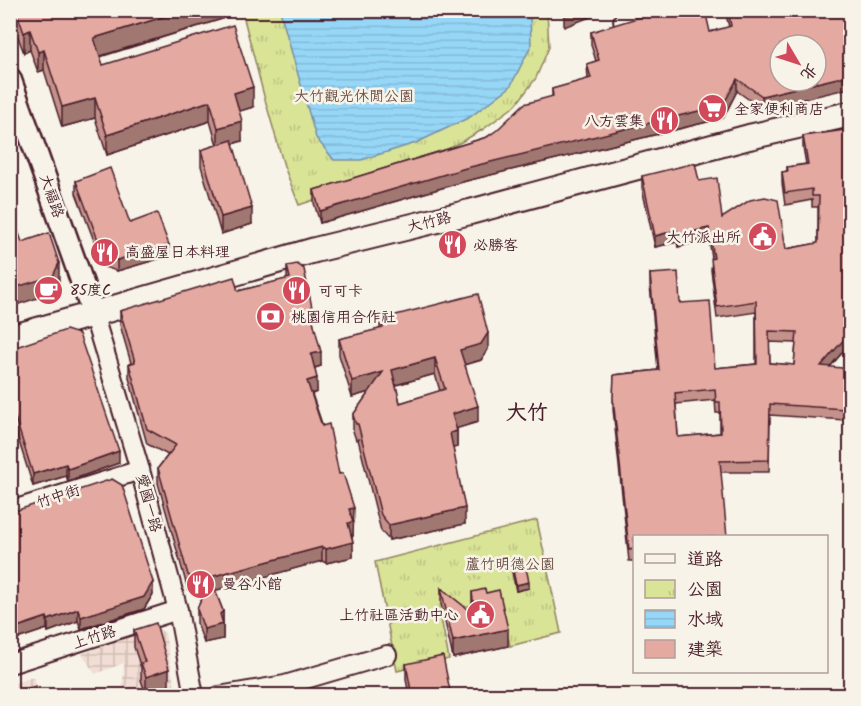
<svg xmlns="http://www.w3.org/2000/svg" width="861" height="706" font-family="Kalam,'LXGW WenKai TC',sans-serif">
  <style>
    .industrial { fill: url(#industrial-grid) }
    .park { fill: url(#park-tufts); stroke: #928261; stroke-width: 1.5 }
    .water { fill: url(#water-rules); stroke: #788da6; stroke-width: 1.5 }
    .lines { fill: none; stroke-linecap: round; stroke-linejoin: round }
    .minor-casing { stroke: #4a1f2b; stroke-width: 22 }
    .tertiary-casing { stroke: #4a1f2b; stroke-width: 26 }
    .secondary-casing { stroke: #4a1f2b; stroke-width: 28 }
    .minor { stroke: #f7f3e8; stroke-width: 18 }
    .tertiary { stroke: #f7f3e8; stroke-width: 21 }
    .secondary { stroke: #f7f3e8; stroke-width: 24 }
    .wall { fill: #c4928b; stroke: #4a1f2b; stroke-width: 1.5; fill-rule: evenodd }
    .shaded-wall { fill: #a07771; stroke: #4a1f2b; stroke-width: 1.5 }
    .building { fill: #e4aaa2; stroke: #4a1f2b; stroke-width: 1.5; fill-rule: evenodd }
    .labels { text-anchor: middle; stroke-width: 5; stroke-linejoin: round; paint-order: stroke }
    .park-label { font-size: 15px; fill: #6e5046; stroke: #f7f3e8 }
    .poi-label { font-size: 15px; fill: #4a1f2b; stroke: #f7f3e8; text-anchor: start }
    .street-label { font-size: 15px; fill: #4a1f2b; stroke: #f7f3e8 }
    .district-label { font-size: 21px; font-weight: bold; fill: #4a1f2b; stroke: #f7f3e8 }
  </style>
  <defs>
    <pattern id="industrial-grid" width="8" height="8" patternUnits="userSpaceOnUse" patternTransform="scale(1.5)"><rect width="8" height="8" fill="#f1ddd3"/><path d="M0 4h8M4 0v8" fill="none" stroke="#d0bdb5"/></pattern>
    <pattern id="park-tufts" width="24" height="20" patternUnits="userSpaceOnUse" patternTransform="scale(1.5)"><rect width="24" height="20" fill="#d9e497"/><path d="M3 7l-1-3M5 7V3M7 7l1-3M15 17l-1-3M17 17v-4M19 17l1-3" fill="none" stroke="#bcc382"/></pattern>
    <pattern id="water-rules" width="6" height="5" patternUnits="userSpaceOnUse" patternTransform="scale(1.5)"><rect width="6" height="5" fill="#96d7f8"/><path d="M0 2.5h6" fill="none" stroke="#83b8d5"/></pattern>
  </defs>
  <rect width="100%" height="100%" fill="#f7f3e8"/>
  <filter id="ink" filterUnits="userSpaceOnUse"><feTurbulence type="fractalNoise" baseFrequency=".0167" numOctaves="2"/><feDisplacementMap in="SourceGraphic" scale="12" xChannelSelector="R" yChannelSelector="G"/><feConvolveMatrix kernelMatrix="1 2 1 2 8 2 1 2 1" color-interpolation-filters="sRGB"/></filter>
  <g filter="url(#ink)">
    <g class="industrial">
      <path d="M155,627L165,633L176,695H122L124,663L95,674L82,654Z"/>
      <path d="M33,677L38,695H11L10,684Z"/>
    </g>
    <g class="park">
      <path d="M242,11H547L549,47L536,78L516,105L482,130L426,162L299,205L284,166L264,96Z"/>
      <path d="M537,520L561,633L510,646L500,598L440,613L449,659L397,671L375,562Z"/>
    </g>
    <path class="water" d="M280,11H530L531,46L510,87L470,117L416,143L361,160H334L316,138Z"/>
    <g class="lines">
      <defs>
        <g id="minor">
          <path d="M623,21L656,10"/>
          <path d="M93,313L140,470L178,610L194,696"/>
          <path d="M10,511L140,470"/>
          <path d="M10,664L178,610"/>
          <path d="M219,696L285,685L387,655"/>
        </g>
        <path id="tertiary" d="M10,79L93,313"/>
        <path id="secondary" d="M10,338L315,250L470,212L749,137L850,114"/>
      </defs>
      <use href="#minor" class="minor-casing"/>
      <use href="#tertiary" class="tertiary-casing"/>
      <use href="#secondary" class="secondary-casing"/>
      <use href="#minor" class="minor"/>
      <use href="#tertiary" class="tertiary"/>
      <use href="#secondary" class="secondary"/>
    </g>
    <g class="wall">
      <path d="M10,10H226L222,19L100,57L103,65L253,107L239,111L242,141L233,144L252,224L221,234L201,166V150L217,145L210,121L107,155L95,118L62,127L44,70L38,72L30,50L24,53L10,16Z"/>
      <path d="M727,10H850L762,109L737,91L723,118L466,181L320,223L314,203V190L487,137L552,97V89L588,79L587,64L596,61L591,45V32H710L729,27L727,19Z"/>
      <path d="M845,130L847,347L830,367L848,385L845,420L770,415L769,472H721L634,537V561H629L613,409L614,375L658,370L650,285V274L680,303L715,368L756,364V312L717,318L711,270L712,259L709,239L678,247L677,242L655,247L642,188V176L699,181L722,218L786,249L818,243V207H812V200L785,205L782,183V172L787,171V167L806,164L803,147V136ZM769,342L796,343L794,365L770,363ZM715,400L716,413H720V433L678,437L676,404Z"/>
      <path d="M76,181L130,223L169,256L117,271L104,267L76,193Z"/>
      <path d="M287,266L313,320L321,366L315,368L317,392L312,394L339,474L354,522H353V536L352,537L353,557L326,563L322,561L215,590L223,611V639L204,643L197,623V609L202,598L188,590L158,483V468L168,455L147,444L129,378V364L131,363L120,325V311L238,291L287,279Z"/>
      <path d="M380,319L488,349L481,360L465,365L478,422L457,428V447L453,448L465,524L389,540L381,531L358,439L356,440L353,431V415L369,392L352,397L339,355V339L380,329ZM435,374L440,391L400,403L396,385Z"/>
      <path d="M10,349L119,463L68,481L66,476L33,486L15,429Z"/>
      <path d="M10,510L153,594L144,609L81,629L78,621L48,632L47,629L11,641Z"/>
      <path d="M511,561L529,588L516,591L511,567Z"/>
      <path d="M441,588L472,613V592L486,593L508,646L453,658L441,604Z"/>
      <path d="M134,630L169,686L146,694L141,680V668L134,647Z"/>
      <path d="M406,664L451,696H409L406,679Z"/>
    </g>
    <g class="shaded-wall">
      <path d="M186,10H226V12L222,19L94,58V38Z"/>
      <path d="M577,10H595L593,11V16L564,27V16Z"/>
      <path d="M30,30V50L24,53V33Z"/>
      <path d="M44,50V70L38,72V52Z"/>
      <path d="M850,75V88L762,109V96Z"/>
      <path d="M737,79V91L723,118L466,181L320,223V211Z"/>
      <path d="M253,87V107L234,113V93Z"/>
      <path d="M95,98V118L62,127V107Z"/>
      <path d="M210,101V121L107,155V135Z"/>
      <path d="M242,121V141L218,148V128Z"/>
      <path d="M252,208V224L221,234V217Z"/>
      <path d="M709,228V239L678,247V235Z"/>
      <path d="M677,230V242L655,247V236Z"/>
      <path d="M169,245V256L117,271V260Z"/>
      <path d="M59,263V281L53,293L10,307V289Z"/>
      <path d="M850,285L847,347L821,377V366Z"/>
      <path d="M488,333V349L481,360L460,366V350Z"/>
      <path d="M321,352V366L311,369V354Z"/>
      <path d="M435,358V374L392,386V370Z"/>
      <path d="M383,372V388L352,397V381Z"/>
      <path d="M848,374V385L845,420V409Z"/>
      <path d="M317,378V392L307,395V381Z"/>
      <path d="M478,406V422L452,430V414Z"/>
      <path d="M15,417V429L10,430V418Z"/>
      <path d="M457,431V447L450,449V433Z"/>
      <path d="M119,451V463L68,481V469Z"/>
      <path d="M66,464V476L33,486V474Z"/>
      <path d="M354,508L353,536L348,537L349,509Z"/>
      <path d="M465,508V524L389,540V525Z"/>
      <path d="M353,542V557L326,563V549Z"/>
      <path d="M322,547V561L210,592V577Z"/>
      <path d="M153,582V594L144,609L81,629V617Z"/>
      <path d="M529,582V588L516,591V585Z"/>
      <path d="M78,609V621L48,632V620Z"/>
      <path d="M223,611V639L204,643V629Z"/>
      <path d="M47,617V629L11,641V629Z"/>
      <path d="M508,629V646L453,658V641Z"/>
      <path d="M169,669V686L146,694V677Z"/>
    </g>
    <g class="building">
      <path d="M16,10H186L94,38L103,65L233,25L253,87L234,93L242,121L218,128L210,101L107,135L95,98L62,107L44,50L38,52L30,30L24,33Z"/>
      <path d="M564,10H577L564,16Z"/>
      <path d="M663,10H705L710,32L731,26L728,10H850V75L762,96L737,79L723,105L466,168L320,211L314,190L487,137L497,130L524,104L553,96L552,89L591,78L587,64L599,60L591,32ZM780,45H816V81H780Z"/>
      <path d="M845,130L850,133V285L847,336L821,366L842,368L848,374L845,409L770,404L769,460L720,461L727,537H634V549L629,550L613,398L614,375L659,370L650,274L678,272L680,303L710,301L715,368L757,364L756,301L717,307L711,259L714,258L709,228L678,235L677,230L655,236L642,176L695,163L699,181L717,178L722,218L750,200L765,197L778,200L786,249L818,243L819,196H812V189L785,193L782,172L788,171L787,167L808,164L803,136ZM769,331L797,332L794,365L770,363ZM715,389L716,402H720L721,433L678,437L675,393Z"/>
      <path d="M232,140L252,208L221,217L201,150Z"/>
      <path d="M110,168L130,223L157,213L169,245L117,260L104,256L76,181Z"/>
      <path d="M10,208L22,242L49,233L59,263L53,276L10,289Z"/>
      <path d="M297,264L304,269L313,312L311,313L321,352L311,354L317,378L307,381L322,426L329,424L339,474L343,473L354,508L349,509L353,522L348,523L353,542L326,549L322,547L210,577L223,611L220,614L223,624L204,629L197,609L207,587L188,575L158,468L176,445L147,429L129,364L135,362L120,311L234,277L238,291L290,278L287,266Z"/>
      <path d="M478,294L488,333L481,344L460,350L478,406L452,414L457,431L450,433L465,508L389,525L381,515L358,424H356L353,415L383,372L352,381L339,339L383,328L380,319ZM435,358L445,389L400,403L392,370Z"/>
      <path d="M66,330L79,334L119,451L68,469L66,464L33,474L15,417L10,418V349Z"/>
      <path d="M112,479L122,485L153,582L144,597L81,617L78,609L48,620L47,617L11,629L10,510H18Z"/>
      <path d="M524,558L529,582L516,585L511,561Z"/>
      <path d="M441,588L475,615L472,592L485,589L486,593L499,590L508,629L453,641Z"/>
      <path d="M156,623L169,669L146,677L141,663L145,662L134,630Z"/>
      <path d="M443,656L451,696H412L406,664Z"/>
      <path d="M36,686L38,696H18L17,691Z"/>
    </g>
  </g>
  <defs>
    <symbol id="supermarket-disc" viewBox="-11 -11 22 22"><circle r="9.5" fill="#d1495b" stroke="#f7f3e8"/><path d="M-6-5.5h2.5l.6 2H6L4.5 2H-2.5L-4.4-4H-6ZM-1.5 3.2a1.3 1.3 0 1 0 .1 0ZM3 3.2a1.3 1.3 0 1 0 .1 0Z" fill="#fff"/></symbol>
    <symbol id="restaurant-disc" viewBox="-11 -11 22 22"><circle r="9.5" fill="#d1495b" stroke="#f7f3e8"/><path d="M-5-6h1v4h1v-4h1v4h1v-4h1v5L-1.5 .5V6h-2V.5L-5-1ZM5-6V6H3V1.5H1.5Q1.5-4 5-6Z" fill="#fff"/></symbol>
    <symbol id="civic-disc" viewBox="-11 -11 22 22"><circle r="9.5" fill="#d1495b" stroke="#f7f3e8"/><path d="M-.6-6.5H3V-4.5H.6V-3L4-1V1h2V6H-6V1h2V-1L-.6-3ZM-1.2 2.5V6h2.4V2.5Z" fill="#fff"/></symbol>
    <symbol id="cafe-disc" viewBox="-11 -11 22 22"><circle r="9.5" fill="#d1495b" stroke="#f7f3e8"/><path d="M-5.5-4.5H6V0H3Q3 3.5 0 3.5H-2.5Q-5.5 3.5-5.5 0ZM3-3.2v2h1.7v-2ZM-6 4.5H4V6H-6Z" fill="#fff"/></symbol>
    <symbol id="bank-disc" viewBox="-11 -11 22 22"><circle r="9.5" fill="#d1495b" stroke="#f7f3e8"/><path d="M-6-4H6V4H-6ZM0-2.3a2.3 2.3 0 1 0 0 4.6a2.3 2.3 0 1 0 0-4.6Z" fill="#fff"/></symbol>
  </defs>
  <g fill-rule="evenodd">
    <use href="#supermarket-disc" x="696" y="92" width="33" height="33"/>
    <use href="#restaurant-disc" x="648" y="104" width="33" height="33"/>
    <use href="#civic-disc" x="746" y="220" width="33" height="33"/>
    <use href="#restaurant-disc" x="436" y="228" width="33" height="33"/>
    <use href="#restaurant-disc" x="88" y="236" width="33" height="33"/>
    <use href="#cafe-disc" x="32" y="274" width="33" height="33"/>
    <use href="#restaurant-disc" x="280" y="274" width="33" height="33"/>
    <use href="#bank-disc" x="254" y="300" width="33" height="33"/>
    <use href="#restaurant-disc" x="184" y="568" width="33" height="33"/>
    <use href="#civic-disc" x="464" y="598" width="33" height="33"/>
  </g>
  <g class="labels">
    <g class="park-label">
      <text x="354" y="101">大竹觀光休閒公園</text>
      <text x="510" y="569">蘆竹明德公園</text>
    </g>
    <g class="poi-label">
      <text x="734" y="114">全家便利商店</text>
      <text x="644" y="126" text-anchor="end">八方雲集</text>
      <text x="741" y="242" text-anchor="end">大竹派出所</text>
      <text x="473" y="250">必勝客</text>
      <text x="125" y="257">高盛屋日本料理</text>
      <text x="70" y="295">85度C</text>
      <text x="318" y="296">可可卡</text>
      <text x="291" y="322">桃園信用合作社</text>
      <text x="222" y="589">曼谷小館</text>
      <text x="459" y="620" text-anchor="end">上竹社區活動中心</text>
    </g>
    <g class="street-label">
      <text transform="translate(52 196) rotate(71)" y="5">大福路</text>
      <text transform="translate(429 222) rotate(-14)" y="5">大竹路</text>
      <text transform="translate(58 496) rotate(-18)" y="5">竹中街</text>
      <text transform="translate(149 503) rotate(75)" y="5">愛國一路</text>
      <text transform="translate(94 637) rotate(-18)" y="5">上竹路</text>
    </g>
    <g class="district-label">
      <text x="527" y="419">大竹</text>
    </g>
  </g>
  <rect width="861" height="706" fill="none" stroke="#f7f3e8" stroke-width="36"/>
  <rect x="18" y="18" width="825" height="670" fill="none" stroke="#4a1f2b" stroke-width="2" filter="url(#ink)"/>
  <rect x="633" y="535" width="195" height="138" fill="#f7f3e8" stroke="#b29e9c" stroke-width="1.5"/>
  <rect x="645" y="554" width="30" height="9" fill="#f7f3e8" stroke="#b29e9c" stroke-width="1.5"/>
  <text x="687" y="565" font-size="18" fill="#4a1f2b">道路</text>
  <rect x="645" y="580" width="30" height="18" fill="url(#park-tufts)" stroke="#b29e9c" stroke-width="1.5"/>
  <text x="687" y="595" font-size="18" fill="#4a1f2b">公園</text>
  <rect x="645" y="610" width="30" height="18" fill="url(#water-rules)" stroke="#b29e9c" stroke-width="1.5"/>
  <text x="687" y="625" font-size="18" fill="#4a1f2b">水域</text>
  <rect x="645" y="640" width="30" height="18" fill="#e4aaa2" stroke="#b29e9c" stroke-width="1.5"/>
  <text x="687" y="655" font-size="18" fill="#4a1f2b">建築</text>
  <g transform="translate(798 63) rotate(129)"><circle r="28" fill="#f7f3e8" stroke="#b29e9c" stroke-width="1.5"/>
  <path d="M0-4.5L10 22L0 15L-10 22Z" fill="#d1495b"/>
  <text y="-9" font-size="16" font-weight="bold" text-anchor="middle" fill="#4a1f2b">北</text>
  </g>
</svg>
